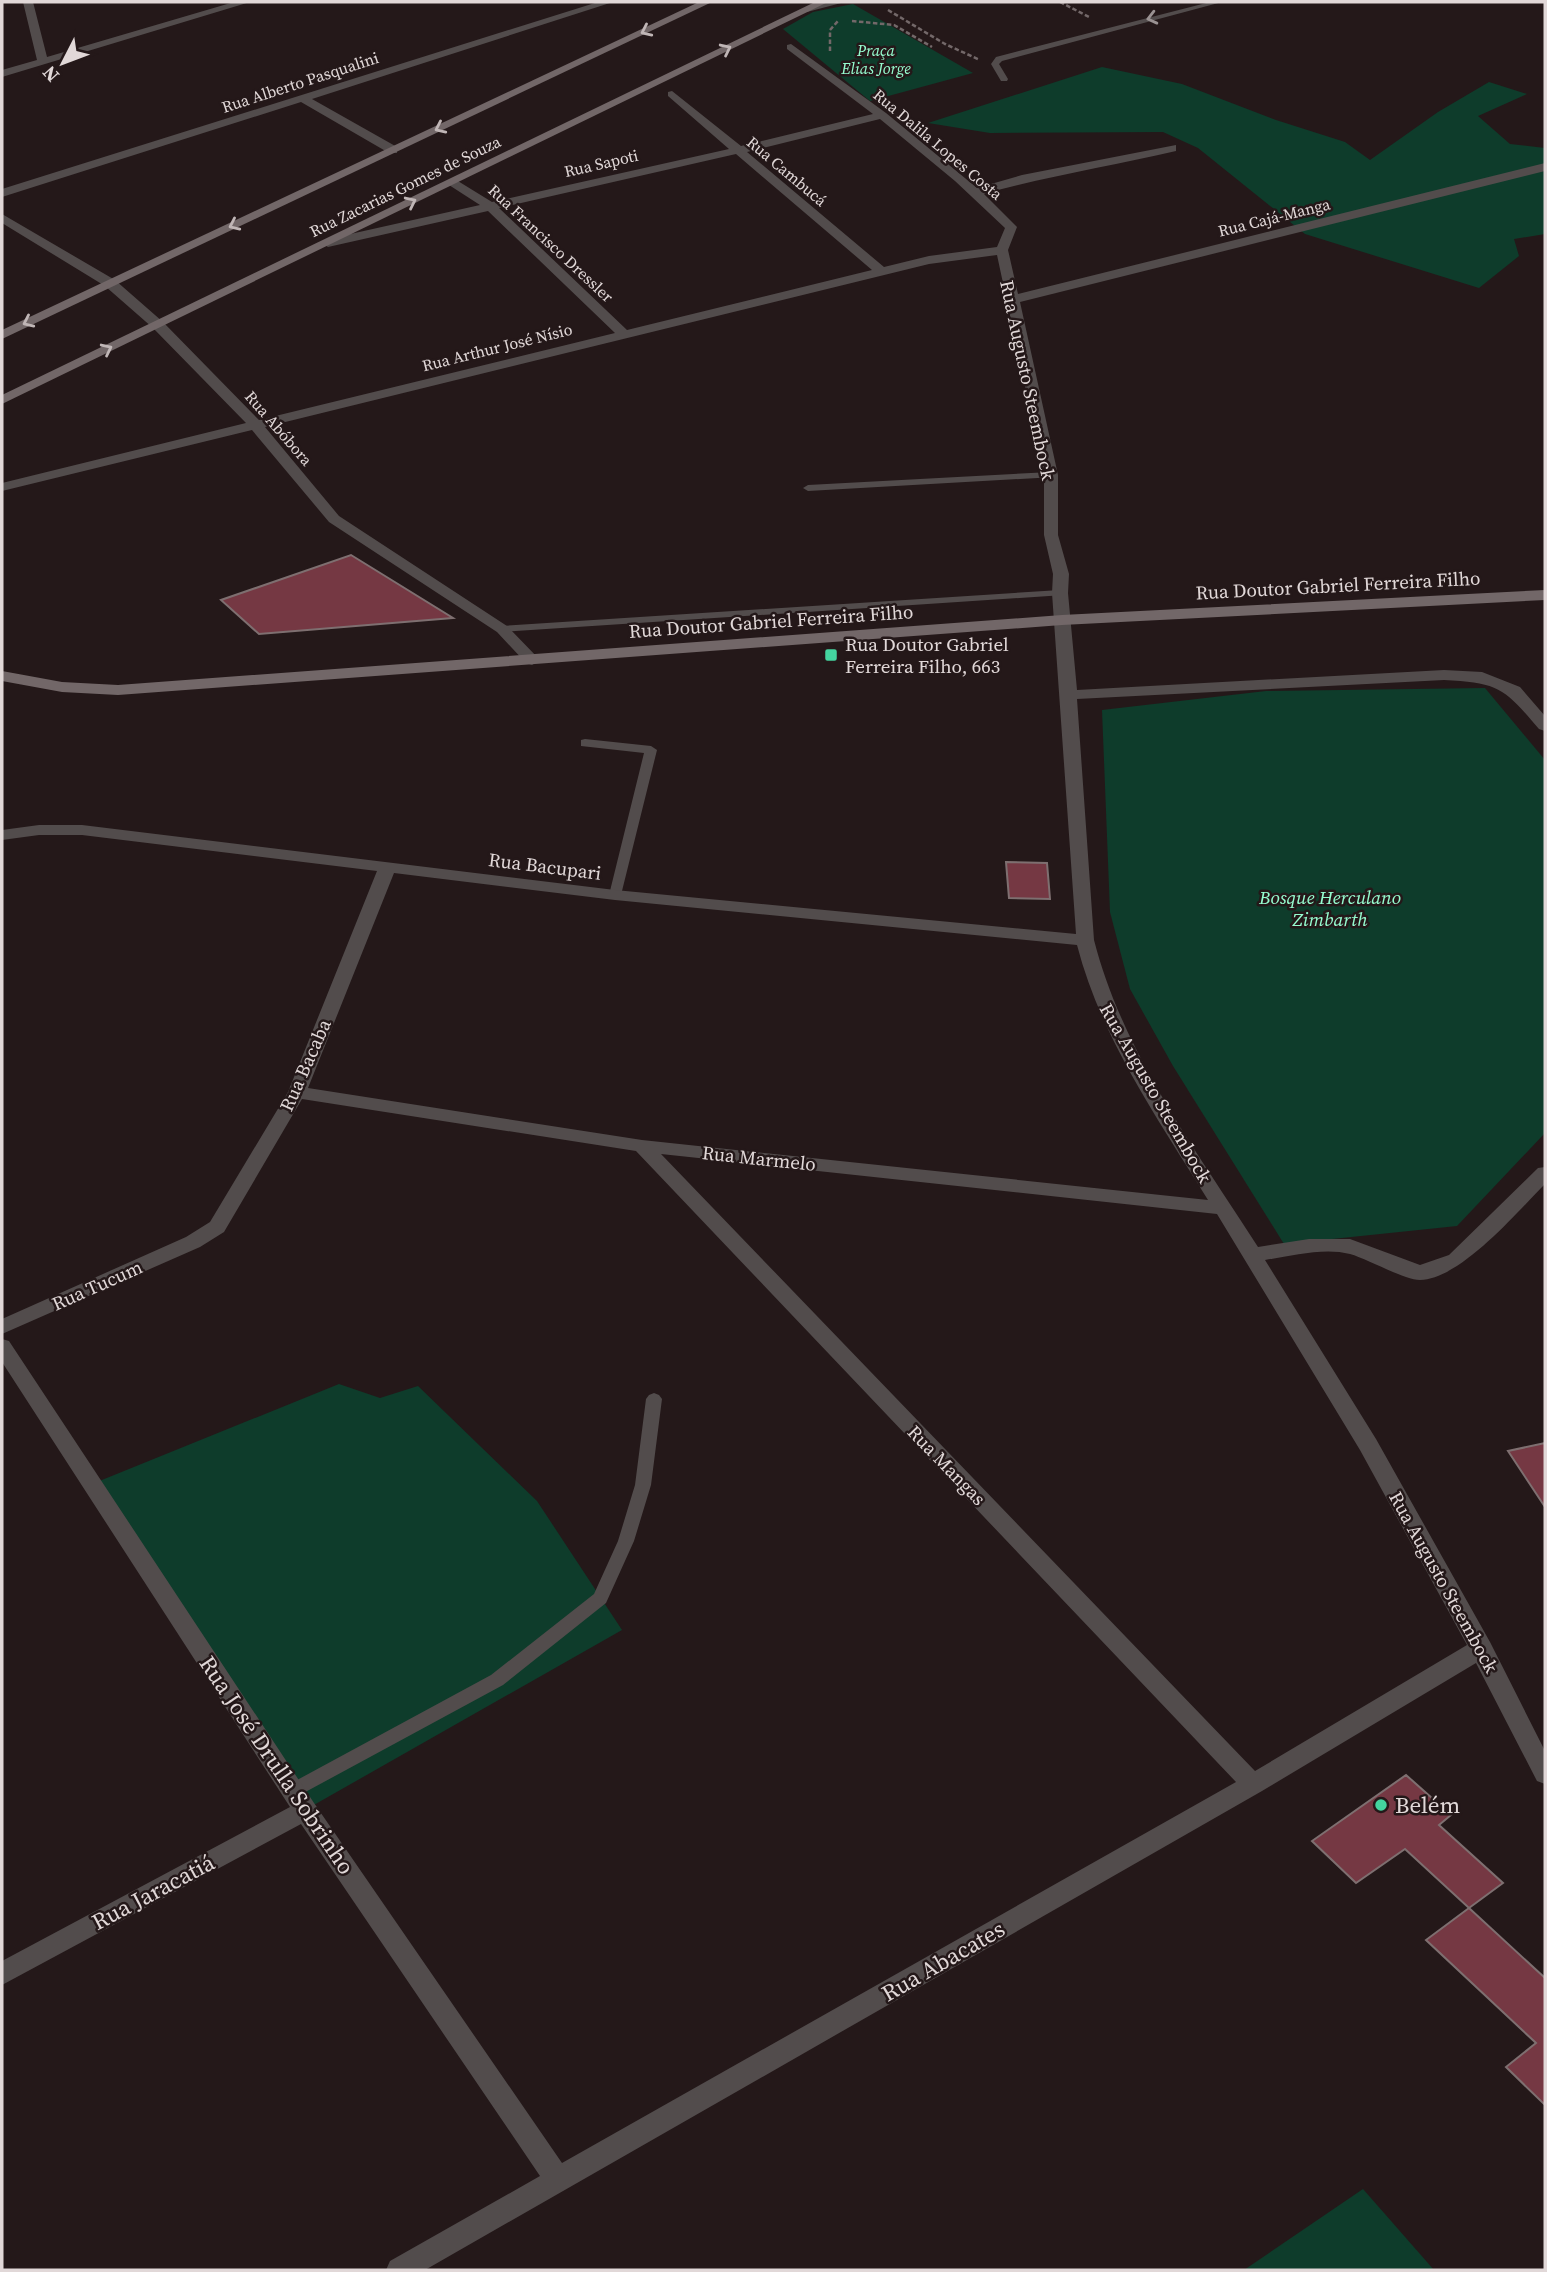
<svg xmlns="http://www.w3.org/2000/svg" width="1547" height="2272" font-family="'Source Serif 4',serif">
  <style>
    .green { fill: #0e3c2b }
    .building { fill: #753843; stroke: #7e6f70; stroke-width: 2 }
    .lines { fill: none; stroke-linecap: round; stroke-linejoin: round }
    .path { stroke: #736869; stroke-width: 2.5; stroke-dasharray: 4.5 2.5; stroke-linecap: butt }
    .service { fill: #524c4c; fill-rule: evenodd }
    .minor { fill: #524c4c; fill-rule: evenodd }
    .secondary { fill: #726768; fill-rule: evenodd }
    .oneway { stroke: #9a9292 }
    .oneway2 { stroke: #c0b6b6 }
    .poi-dot { fill: #44d49f; stroke: #241819; stroke-width: 2.5 }
    .labels { text-anchor: middle; stroke-width: 5; stroke-linejoin: round; paint-order: stroke }
    .far-park-label { font-size: 16px; font-style: italic; fill: #96fdd0; stroke: #241819 }
    .far-street-label { font-size: 16px; fill: #e1d8d8; stroke: #241819 }
    .street-label { font-size: 19px; fill: #e1d8d8; stroke: #241819 }
    .poi-label { font-size: 19px; fill: #e1d8d8; stroke: #241819; text-anchor: start }
    .park-label { font-size: 19px; font-style: italic; fill: #96fdd0; stroke: #241819 }
    .near-street-label { font-size: 23px; fill: #e1d8d8; stroke: #241819 }
    .near-poi-label { font-size: 23px; fill: #e1d8d8; stroke: #241819; text-anchor: start }
  </style>
  <rect width="100%" height="100%" fill="#241819"/>
  <g class="green">
    <path d="M853,4L973,73L870,101L783,29L813,12Z"/>
    <path d="M1102,67L1182,84L1276,120L1345,142L1370,160L1438,112L1489,82L1527,94L1478,116L1510,144L1545,148V234L1514,239L1519,256L1479,288L1305,234L1198,148L1163,132L990,133L928,123Z"/>
    <path d="M1485,688L1545,760V1133L1457,1226L1284,1244L1173,1066L1130,989L1110,912L1102,710L1266,691Z"/>
    <path d="M339,1384L380,1398L418,1386L537,1501L622,1630L305,1810L92,1484Z"/>
    <path d="M1363,2189L1434,2270H1244Z"/>
  </g>
  <g class="building">
    <path d="M351,555L453,618L259,634L221,600Z"/>
    <path d="M1006,862L1047,863L1050,899L1009,898Z"/>
    <path d="M1545,1443V1507L1508,1451Z"/>
    <path d="M1406,1775L1451,1815L1439,1825L1503,1883L1469,1908L1405,1849L1356,1883L1312,1841Z"/>
    <path d="M1469,1908L1545,1978V2105L1506,2067L1536,2043L1426,1940Z"/>
  </g>
  <g class="lines">
    <g class="path">
      <path d="M1060,2L1089,17"/>
      <path d="M888,10L945,44L980,60"/>
      <path d="M852,21L894,25L932,47"/>
      <path d="M830,51V30L838,21"/>
    </g>
    <g class="service">
      <path d="M1210,2H1222L1002,61L999,64L1008,79L1007,81H1001L991,64L996,57Z"/>
      <path d="M1051,472L1055,473V477L808,491L803,488L808,485Z"/>
      <path d="M1060,590L1064,591V595L502,632L496,629L502,626Z"/>
      <path d="M585,739L651,746L657,750L621,895L615,899L609,895L644,753L581,746V740Z"/>
      <path d="M654,1393L659,1395L662,1399L651,1485L634,1541L606,1603L503,1685L298,1796L292,1798L286,1796L283,1791L286,1786L491,1675L594,1594L618,1541L635,1485L646,1399L649,1395Z"/>
    </g>
    <g class="minor">
      <path d="M23,2H33L47,57L234,2H250L2,77V70L37,60Z"/>
      <path d="M598,2H613L312,99L397,147V153H389L301,102L2,197V189Z"/>
      <path d="M826,2H845L807,12L802,9Z"/>
      <path d="M791,44L886,113L977,188L1022,175L1176,145V151C1112,166 1047,176 984,194L1017,227L1008,250L1018,294L1545,163V171L1020,302L1058,475V535L1069,574L1068,593L1077,690L1444,670L1482,672L1520,687L1545,716V731L1539,729C1504,688 1500,683 1444,680L1077,699L1094,940C1123,1053 1196,1150 1258,1247L1309,1239H1350L1420,1265L1449,1255L1538,1168L1545,1167V1184C1517,1212 1461,1279 1420,1280C1404,1280 1368,1259 1350,1254C1324,1247 1291,1256 1265,1260L1376,1439L1490,1642L1545,1751V1784L1537,1781L1476,1663L1262,1791L425,2270H386L390,2261L540,2176L301,1824L2,1985V1961L290,1807L2,1362V1339L9,1341L314,1803L562,2163L1236,1782L636,1151L302,1099L224,1232L200,1247L2,1334V1319L186,1237L210,1222L288,1092L377,871L82,835H39L2,840V830L39,825H82L615,890L1076,934L1052,593L1053,574L1044,535V475L997,255L929,264L265,427L339,516L507,626L540,660L532,665L526,663L497,632L329,522L252,430L2,491V483L246,423L153,328L105,286L2,223V214L115,280L163,322L259,420L615,333L488,211L328,247L322,243L328,239L480,205L449,185L447,182L453,178L492,202L729,149L668,96V92L672,91L741,146L873,114L787,49V45ZM880,119L955,181L1005,228L997,247L929,256L884,267L747,152ZM736,154L872,270L627,330L499,208ZM394,873L615,900L1077,945C1101,1038 1158,1119 1208,1200L642,1140L308,1088ZM661,1154L1217,1214L1360,1450L1467,1645L1255,1771Z"/>
    </g>
    <g class="secondary">
      <path d="M699,2H712L2,339V330Z"/>
      <path d="M815,2H828L2,404V395Z"/>
      <path d="M1545,590V600L1062,625L118,695L62,692L2,681V671L62,682L118,685L1062,615Z"/>
    </g>
  </g>
  <defs><path id="oneway-chevron" d="M-2-3.5L2.5 0L-2 3.5" fill="none" stroke-width="1.6" stroke-linecap="round" stroke-linejoin="round" transform="scale(1.75)"/></defs>
  <use class="oneway" href="#oneway-chevron" transform="translate(1152 18) rotate(166)"/>
  <g class="oneway2">
    <use href="#oneway-chevron" transform="translate(646 31) rotate(155)"/>
    <use href="#oneway-chevron" transform="translate(726 49) rotate(-26)"/>
    <use href="#oneway-chevron" transform="translate(440 128) rotate(155)"/>
    <use href="#oneway-chevron" transform="translate(411 202) rotate(-26)"/>
    <use href="#oneway-chevron" transform="translate(234 225) rotate(155)"/>
    <use href="#oneway-chevron" transform="translate(28 322) rotate(155)"/>
    <use href="#oneway-chevron" transform="translate(107 349) rotate(-26)"/>
  </g>
  <g class="poi-dot">
    <rect x="824" y="648" width="14" height="14" rx="3.5"/>
    <circle cx="1381" cy="1805" r="7"/>
  </g>
  <g class="labels">
    <g class="far-park-label">
      <text x="876" y="56">Praça<tspan x="876" dy="18">Elias Jorge</tspan></text>
    </g>
    <g class="far-street-label">
      <text transform="translate(300 82) rotate(-18)" y="6">Rua Alberto Pasqualini</text>
      <text transform="translate(938 144) rotate(40)" y="6">Rua Dalila Lopes Costa</text>
      <text transform="translate(601 163) rotate(-13)" y="6">Rua Sapoti</text>
      <text transform="translate(787 171) rotate(40)" y="6">Rua Cambucá</text>
      <text transform="translate(405 186) rotate(-26)" y="6">Rua Zacarias Gomes de Souza</text>
      <text transform="translate(1274 217) rotate(-14)" y="6">Rua Cajá-Manga</text>
      <text transform="translate(551 243) rotate(43)" y="6">Rua Francisco Dressler</text>
      <text transform="translate(497 347) rotate(-14)" y="6">Rua Arthur José Nísio</text>
      <text transform="translate(279 428) rotate(49)" y="6">Rua Abóbora</text>
    </g>
    <g class="street-label">
      <text transform="translate(1028 380) rotate(78)" y="7">Rua Augusto Steembock</text>
      <text transform="translate(1338 585) rotate(-3)" y="7">Rua Doutor Gabriel Ferreira Filho</text>
      <text transform="translate(771 621) rotate(-4)" y="7">Rua Doutor Gabriel Ferreira Filho</text>
      <text transform="translate(545 866) rotate(7)" y="7">Rua Bacupari</text>
      <text transform="translate(305 1065) rotate(-66)" y="7">Rua Bacaba</text>
      <text transform="translate(1156 1093) rotate(60)" y="7">Rua Augusto Steembock</text>
      <text transform="translate(759 1158) rotate(6)" y="7">Rua Marmelo</text>
      <text transform="translate(97 1285) rotate(-24)" y="7">Rua Tucum</text>
      <text transform="translate(947 1465) rotate(46)" y="7">Rua Mangas</text>
      <text transform="translate(1444 1582) rotate(61)" y="7">Rua Augusto Steembock</text>
    </g>
    <g class="poi-label">
      <text x="845" y="651">Rua Doutor Gabriel<tspan x="845" dy="22">Ferreira Filho, 663</tspan></text>
    </g>
    <g class="park-label">
      <text x="1330" y="904">Bosque Herculano<tspan x="1330" dy="22">Zimbarth</tspan></text>
    </g>
    <g class="near-street-label">
      <text transform="translate(277 1765) rotate(56)" y="8">Rua José Drulla Sobrinho</text>
      <text transform="translate(153 1892) rotate(-28)" y="8">Rua Jaracatiá</text>
      <text transform="translate(943 1961) rotate(-30)" y="8">Rua Abacates</text>
    </g>
    <g class="near-poi-label">
      <text x="1395" y="1813">Belém</text>
    </g>
  </g>
  <rect width="1547" height="2272" fill="none" stroke="#e1d8d8" stroke-width="7"/>
  <g transform="translate(63 63) rotate(228)" stroke="#241819" stroke-width="5" paint-order="stroke">
  <path d="M0-5L12 26L0 18L-12 26Z" fill="#e1d8d8"/>
  <text y="-10" font-size="19" font-weight="bold" text-anchor="middle" fill="#e1d8d8">N</text>
  </g>
</svg>
